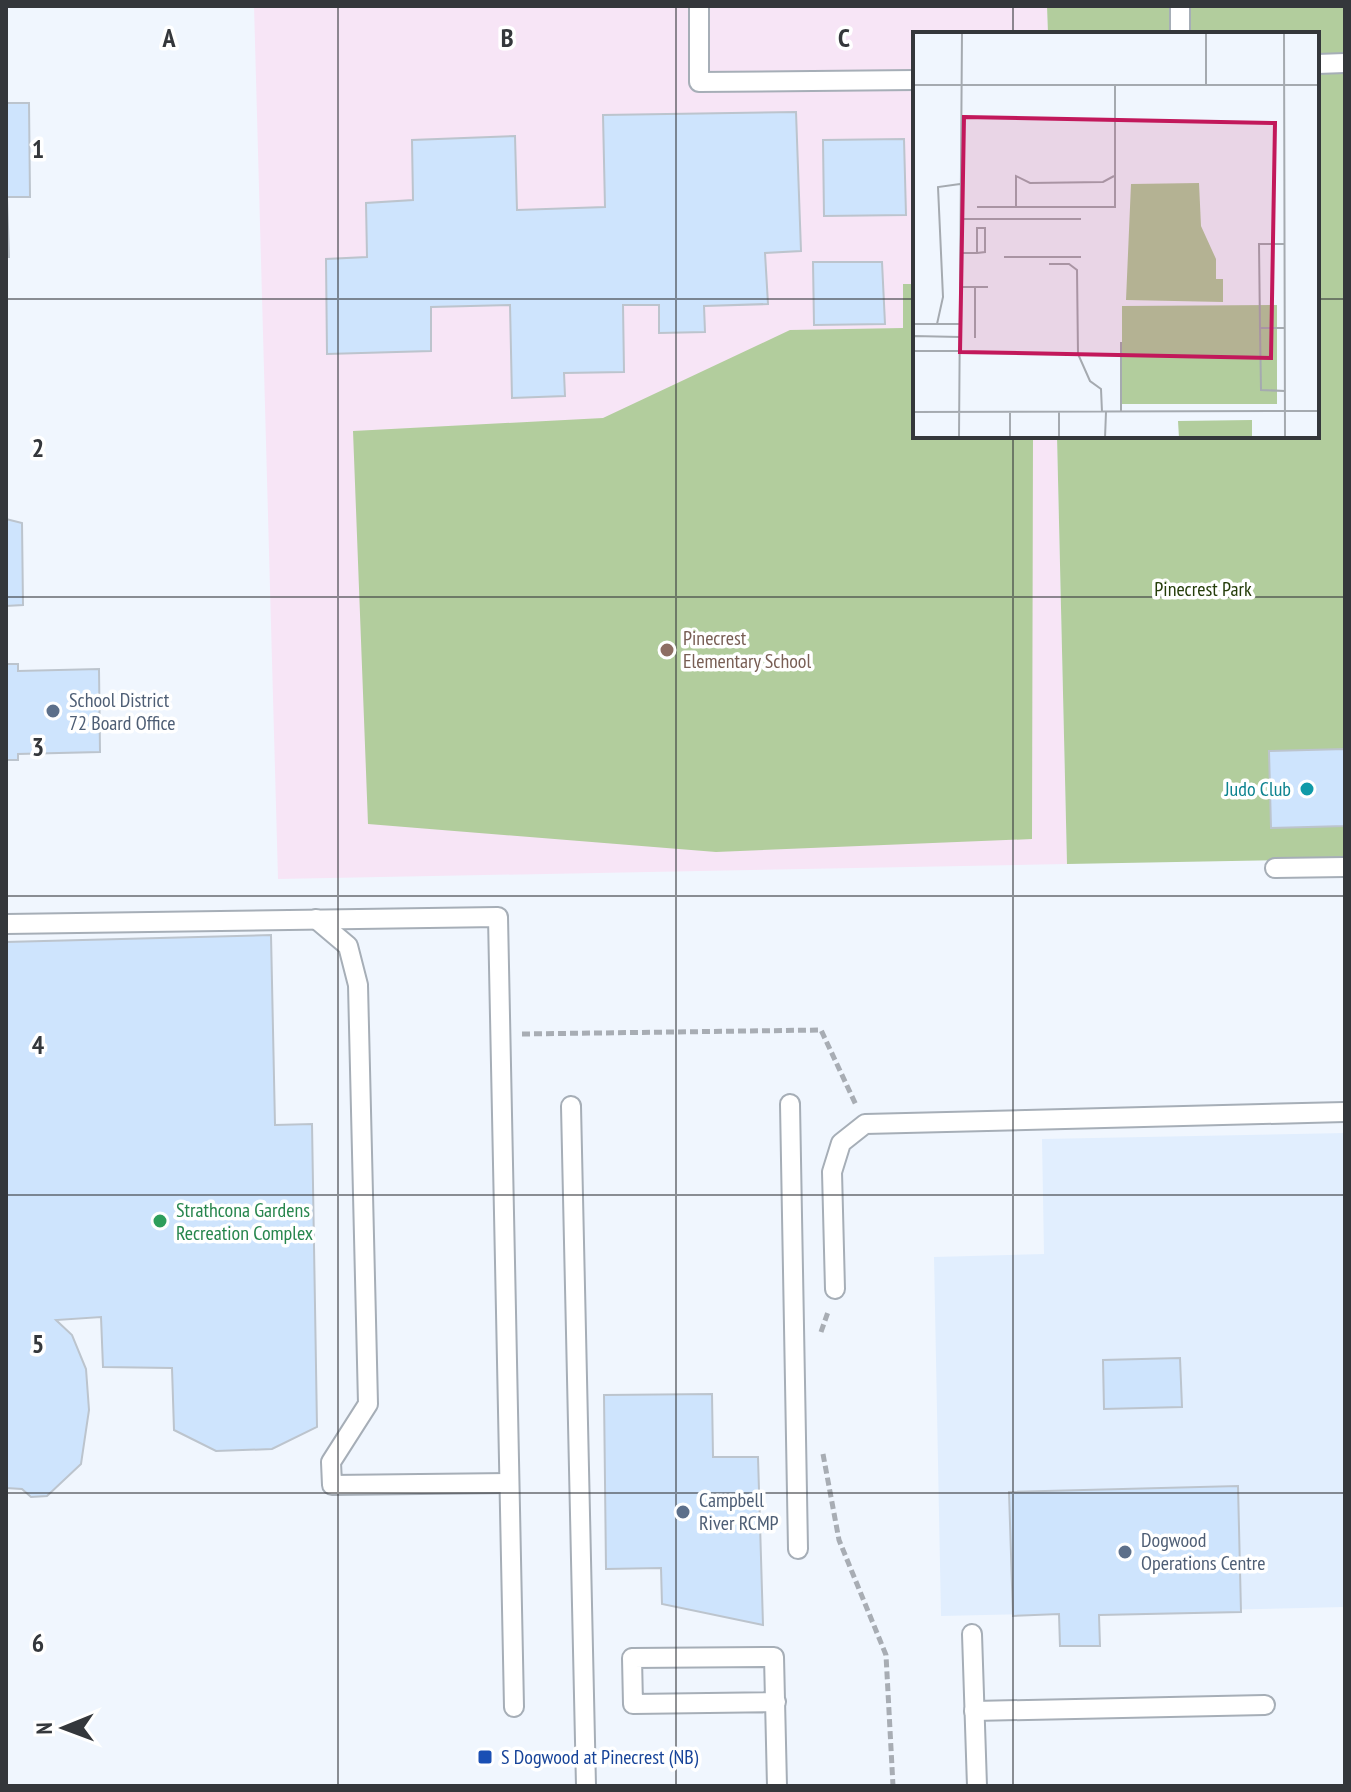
<svg xmlns="http://www.w3.org/2000/svg" width="1351" height="1792" font-family="'PT Sans Narrow',sans-serif">
  <style>
    .built { fill: #e1eefe }
    .education { fill: #f7e5f6 }
    .green { fill: #b2cd9d }
    .building { fill: #cee4fd; stroke: #bcc4cd; stroke-width: 2 }
    .lines { fill: none; stroke-linecap: round; stroke-linejoin: round }
    .service-casing { stroke: #a6aeb7; stroke-width: 22 }
    .path { stroke: #a8adb4; stroke-width: 5; stroke-dasharray: 8 4; stroke-linecap: butt }
    .service { stroke: #fff; stroke-width: 18 }
    .grid { fill: none; stroke: #34373b; stroke-width: 2; stroke-opacity: 0.55 }
    .education-dot { fill: #8d6e63; stroke: #fff; stroke-width: 3 }
    .service-dot { fill: #5c6f8a; stroke: #fff; stroke-width: 3 }
    .culture-dot { fill: #0f9aa8; stroke: #fff; stroke-width: 3 }
    .leisure-dot { fill: #2e9e5b; stroke: #fff; stroke-width: 3 }
    .transit-dot { fill: #1a4fb4; stroke: #fff; stroke-width: 3 }
    .labels { text-anchor: middle; stroke-width: 7; stroke-linejoin: round; paint-order: stroke }
    .park-label { font-size: 20px; fill: #253d0a; stroke: #fff }
    .education-label { font-size: 20px; fill: #785e54; stroke: #fff; text-anchor: start }
    .service-label { font-size: 20px; fill: #4e5e75; stroke: #fff; text-anchor: start }
    .culture-label { font-size: 20px; fill: #0d838f; stroke: #fff; text-anchor: end }
    .leisure-label { font-size: 20px; fill: #27864d; stroke: #fff; text-anchor: start }
    .transit-label { font-size: 20px; fill: #164399; stroke: #fff; text-anchor: start }
    .inset-road { fill: none; stroke: #a5aab0; stroke-width: 2 }
    .view { fill: #c2185b; fill-opacity: 0.15; stroke: #c2185b; stroke-width: 4 }
    .inset-edge { fill: none; stroke: #34373b; stroke-width: 4 }
    .grid-label { font-size: 26px; text-anchor: middle; font-weight: bold; fill: #34373b; stroke: #fff; stroke-width: 7; stroke-linejoin: round; paint-order: stroke }
  </style>
  <rect width="100%" height="100%" fill="#f0f6fe"/>
  <path class="built" d="M1345,1133V1607L941,1616L934,1257L1044,1254L1042,1139Z"/>
  <path class="education" d="M254,6H1047L1048,34H915V436H1057L1067,864L278,879Z"/>
  <g class="green">
    <path d="M1047,6H1345V859L1067,864L1057,436H1317V34H1048Z"/>
    <path d="M903,284H915V436H1033L1032,839L716,852L368,824L353,431L603,418L790,330L903,328Z"/>
  </g>
  <g class="building">
    <path d="M6,103H29L30,197H7L9,257H6Z"/>
    <path d="M796,112L801,251L765,253L768,304L704,306L705,332L659,333V305H623L624,372L564,373L565,396L512,398L510,305L431,307V351L327,354L326,259L367,257L366,203L413,200L412,140L515,136L517,210L605,207L603,115Z"/>
    <path d="M904,139L906,215L824,216L823,140Z"/>
    <path d="M813,262H882L885,324L814,325Z"/>
    <path d="M6,519L22,523L23,605L6,606Z"/>
    <path d="M6,664H18V671L99,669L100,752L18,754V760H6Z"/>
    <path d="M1345,749V826L1271,828L1269,751Z"/>
    <path d="M271,935L275,1125L312,1124L317,1427L272,1449L216,1451L174,1430L172,1368L103,1367L101,1317L56,1320L72,1335L86,1369L89,1410L81,1464L47,1496L31,1497L22,1489L6,1488V942Z"/>
    <path d="M1180,1358L1182,1407L1104,1409L1103,1360Z"/>
    <path d="M712,1394L713,1457H758L763,1625L662,1604L661,1568L606,1569L604,1395Z"/>
    <path d="M1238,1486L1241,1612L1099,1615L1100,1646H1060L1059,1614L1013,1616L1009,1492Z"/>
  </g>
  <g class="lines">
    <defs>
      <g id="service">
        <path d="M699,6V82L915,80"/>
        <path d="M1180,6V34"/>
        <path d="M1317,64L1345,63"/>
        <path d="M1275,868L1345,867"/>
        <path d="M316,919L348,946L358,985L368,1404L331,1462L332,1485L509,1483"/>
        <path d="M6,924L498,917L514,1707"/>
        <path d="M790,1104L798,1549"/>
        <path d="M571,1106L586,1786"/>
        <path d="M835,1289L832,1172L841,1143L865,1124L1345,1112"/>
        <path d="M972,1634L977,1786"/>
        <path d="M776,1702L633,1704L632,1658L774,1657L777,1786"/>
        <path d="M974,1711L1265,1705"/>
      </g>
    </defs>
    <use href="#service" class="service-casing"/>
    <g class="path">
      <path d="M522,1034L821,1030L856,1105"/>
      <path d="M821,1332L828,1312"/>
      <path d="M823,1454L839,1540L886,1655L893,1786"/>
    </g>
    <use href="#service" class="service"/>
  </g>
  <path class="grid" d="M338,6V1786M676,6V1786M1013,6V34M6,299H915M1317,299H1345M1013,436V1786M6,597H1345M6,896H1345M6,1195H1345M6,1493H1345"/>
  <circle class="education-dot" cx="667" cy="650" r="8"/>
  <g class="service-dot">
    <circle cx="53" cy="711" r="8"/>
    <circle cx="683" cy="1512" r="8"/>
    <circle cx="1125" cy="1552" r="8"/>
  </g>
  <circle class="culture-dot" cx="1307" cy="789" r="8"/>
  <circle class="leisure-dot" cx="160" cy="1221" r="8"/>
  <rect class="transit-dot" x="477" y="1749" width="16" height="16" rx="4"/>
  <g class="labels">
    <g class="park-label">
      <text x="1203" y="596">Pinecrest Park</text>
    </g>
    <g class="education-label">
      <text x="683" y="645">Pinecrest<tspan x="683" dy="23">Elementary School</tspan></text>
    </g>
    <g class="service-label">
      <text x="69" y="707">School District<tspan x="69" dy="23">72 Board Office</tspan></text>
      <text x="699" y="1507">Campbell<tspan x="699" dy="23">River RCMP</tspan></text>
      <text x="1141" y="1547">Dogwood<tspan x="1141" dy="23">Operations Centre</tspan></text>
    </g>
    <g class="culture-label">
      <text x="1291" y="796">Judo Club</text>
    </g>
    <g class="leisure-label">
      <text x="176" y="1217">Strathcona Gardens<tspan x="176" dy="23">Recreation Complex</tspan></text>
    </g>
    <g class="transit-label">
      <text x="501" y="1764">S Dogwood at Pinecrest (NB)</text>
    </g>
  </g>
  <g transform="translate(913 32)">
    <rect width="406" height="406" fill="#f0f6fe"/>
    <path d="M286,151L288,194L303,227V247H310V270L213,268L218,152ZM364,273V372H209V274ZM339,388V406H266L265,389Z" fill="#b2cd9d"/>
    <path class="inset-road" d="M371,0L372,406M0,53H406M293,53V0M64,175H202V53M103,175V144L117,151L190,150L201,144M47,187H168M47,221H64L72,220V196H64V221M91,225H168M136,232H156L164,238L165,322L177,349L188,357L189,380M47,255H75M62,255V306M0,292H47M24,292L30,265L25,155L47,152M347,296L346,212H371M371,296H347L348,358L372,359M47,305L1,304V319H48M208,310V380M0,380L406,379M46,406L49,0M97,406V380M146,406V380M192,406L193,380"/>
    <path class="view" d="M51,85L362,91L358,326L47,320Z"/>
    <rect width="406" height="406" class="inset-edge"/>
  </g>
  <g class="grid-label">
    <text x="169" y="47">A</text>
    <text x="507" y="47">B</text>
    <text x="844" y="47">C</text>
    <text x="38" y="158">1</text>
    <text x="38" y="457">2</text>
    <text x="38" y="756">3</text>
    <text x="38" y="1054">4</text>
    <text x="38" y="1353">5</text>
    <text x="38" y="1652">6</text>
  </g>
  <rect width="1351" height="1792" fill="none" stroke="#34373b" stroke-width="16"/>
  <g transform="translate(64 1728) rotate(269)" stroke="#ffffff" stroke-width="6" paint-order="stroke">
  <path d="M0-6L14 30L0 20L-14 30Z" fill="#34373b"/>
  <text y="-12" font-size="22" font-weight="bold" text-anchor="middle" fill="#34373b">N</text>
  </g>
</svg>
